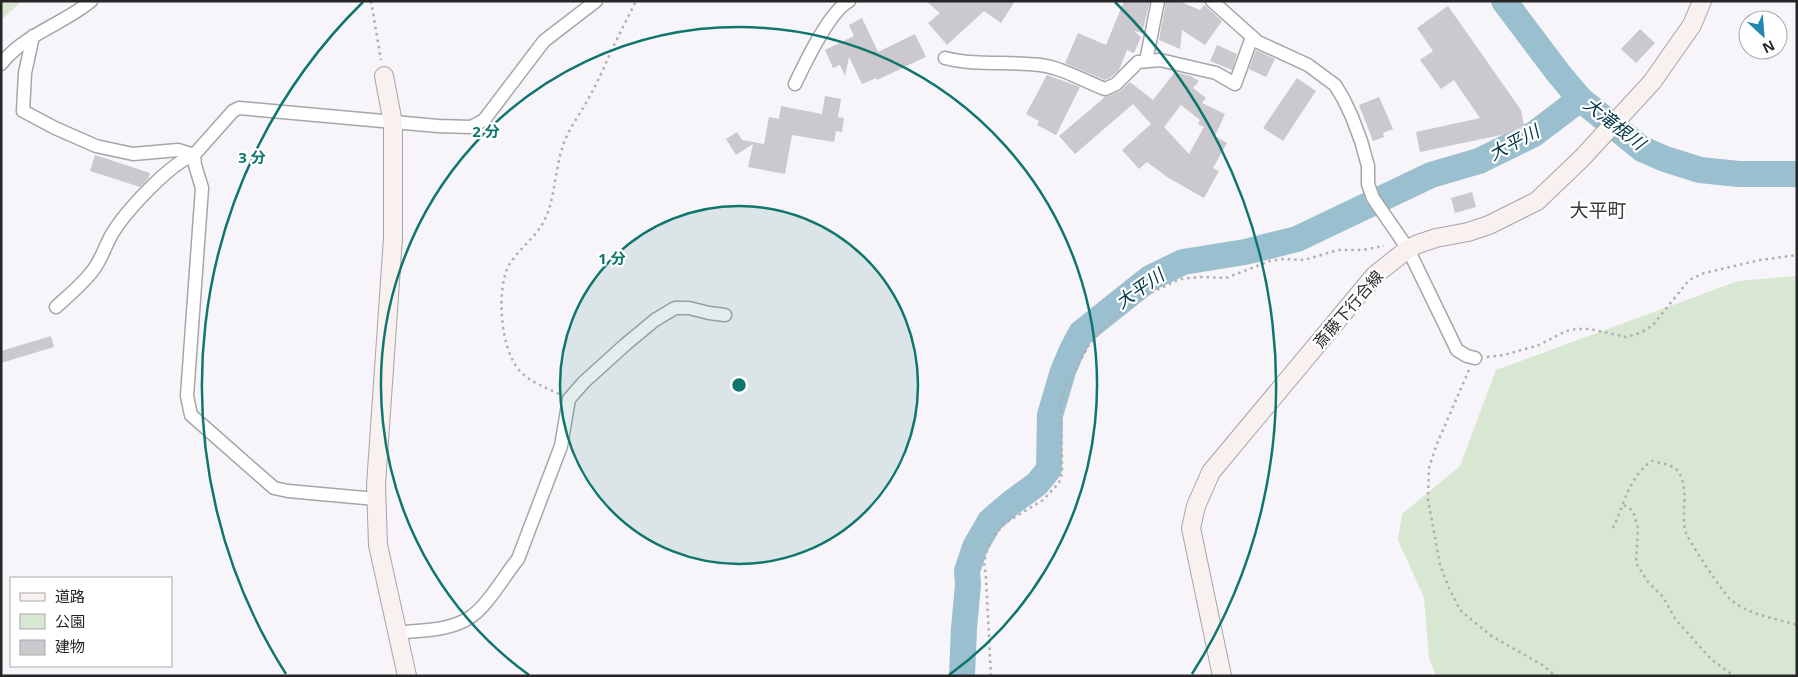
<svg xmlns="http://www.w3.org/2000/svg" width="1798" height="677" font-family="'Noto Sans','Noto Sans JP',sans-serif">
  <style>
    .green { fill: #d8e7d2 }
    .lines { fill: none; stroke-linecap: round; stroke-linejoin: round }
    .river { stroke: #9abfce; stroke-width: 26 }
    .building { fill: #cbc9cd; fill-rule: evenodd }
    .street-casing { stroke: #a6a5a9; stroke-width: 15 }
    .secondary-casing { stroke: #a6a5a9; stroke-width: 20 }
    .path { stroke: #afaeb1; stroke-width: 2.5; stroke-dasharray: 2.5 4; stroke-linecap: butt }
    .street { stroke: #fff; stroke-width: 12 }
    .secondary { stroke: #f9f1ef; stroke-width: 18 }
    .ring { fill: none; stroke: #0f766e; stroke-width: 2.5 }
    .labels { text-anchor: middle; stroke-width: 4.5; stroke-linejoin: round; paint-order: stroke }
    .street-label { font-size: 16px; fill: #262527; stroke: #fff }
    .water-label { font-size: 18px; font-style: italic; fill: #003646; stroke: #fff }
    .quarter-label { font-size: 19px; fill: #39383c; stroke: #fff }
    .centre { fill: #0f766e; stroke: #fff; stroke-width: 2.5 }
    .ring-label { font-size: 15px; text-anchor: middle; font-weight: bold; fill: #0f766e; stroke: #fff; stroke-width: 4.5; stroke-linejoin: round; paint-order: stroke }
  </style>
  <rect width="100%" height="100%" fill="#f7f5f9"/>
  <g class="green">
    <path d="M1,1H22L1,20Z"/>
    <path d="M1797,276V676H1436L1429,658L1424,598L1398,540L1402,514L1460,466L1496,370L1738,281Z"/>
  </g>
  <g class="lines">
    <g class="river">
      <path d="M1504,1L1559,74L1580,99L1642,149L1665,159L1700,170L1739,174H1797"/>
      <path d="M962,676L964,628L968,585L967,571L975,547L990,521L1011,503L1037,484L1049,469L1050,415L1063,371L1072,350L1081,333L1150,278L1183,262L1245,252L1297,239L1431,175L1479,161L1534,134L1580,99"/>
    </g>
  </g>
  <g class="building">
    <path d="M926,1H1015L1001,23L984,11L947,45L928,23L940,13Z"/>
    <path d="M1124,1H1150L1142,33L1134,31L1141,37L1134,53L1127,50L1119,70L1111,77L1105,80L1065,63L1078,33L1106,45Z"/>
    <path d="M1166,1H1179L1200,10L1204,5L1222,21L1205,45L1182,30L1180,49L1159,40Z"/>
    <path d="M1448,6L1521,110L1525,130L1420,152L1416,132L1480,118L1454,80L1441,89L1420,60L1433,51L1417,28Z"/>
    <path d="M862,18L878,52L915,34L926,57L877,80L876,78L862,84L849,57L845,76L840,65L833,68L825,50L854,36L849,25Z"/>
    <path d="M1640,29L1655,43L1636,63L1621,49Z"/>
    <path d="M1217,45L1237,54L1232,70L1210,61Z"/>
    <path d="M1256,50L1275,59L1266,77L1249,69Z"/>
    <path d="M1175,72L1191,76L1199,81L1193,88L1206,98L1202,103L1225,114L1215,136L1227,143L1213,168L1219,171L1204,198L1167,177L1147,162L1139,169L1122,150L1151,124L1133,104L1075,154L1059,136L1105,97L1120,91L1130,82L1153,100ZM1181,105L1200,120L1198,124L1204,127L1189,154L1164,127Z"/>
    <path d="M1047,75L1080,87L1056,135L1037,125L1039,121L1026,114Z"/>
    <path d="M1297,78L1316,91L1283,141L1263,128Z"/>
    <path d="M825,96L841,99L838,117L844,118L842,132L836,131L834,142L792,135L785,174L748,167L753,144L736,155L726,139L737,132L742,140L764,144L769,117L779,119L781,106L822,114Z"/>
    <path d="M1379,97L1393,129L1383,133L1384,137L1373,141L1359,105Z"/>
    <path d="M95,155L150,173L148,179L140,187L90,171Z"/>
    <path d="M1472,192L1476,207L1455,213L1451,198Z"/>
    <path d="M51,336L54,347L1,363V351Z"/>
  </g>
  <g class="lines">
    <defs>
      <g id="street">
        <path d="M1212,1L1258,42L1308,65L1335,85L1343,98L1352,117L1361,141L1368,166V184L1373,198L1408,249L1457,350L1467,356L1475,358"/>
        <path d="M33,36L25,73L23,111L55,128L96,146L133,154L178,150L194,155"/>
        <path d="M945,58C976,66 1008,61 1040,65C1063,68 1084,81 1105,89L1116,84L1138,62L1160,60L1216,73L1235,84L1252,37"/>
        <path d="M1146,61L1158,1"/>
        <path d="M1,64C26,33 62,25 91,1"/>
        <path d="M795,84C805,63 829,12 849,1"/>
        <path d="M56,307C69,295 84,283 94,269C102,258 105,246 112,234C125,212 170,163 194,155"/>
        <path d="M376,499L288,491L274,488L191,415L187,396L202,188L195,165L194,155L233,111L239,108L438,126L471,127L484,120L544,41L596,1"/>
        <path d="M397,633C420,630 449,631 469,618C487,607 504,576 518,559L561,446L569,399L584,382L626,344L655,320L675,308H689L709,313L725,315"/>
      </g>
      <g id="secondary">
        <path d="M384,76L393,123V238L376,485L378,545L407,676"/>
        <path d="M1222,676L1191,528L1196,506L1211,472L1375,275L1408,249L1418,244L1436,238L1468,232L1489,225L1537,201L1582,158L1652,82L1692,25L1702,1"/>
      </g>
    </defs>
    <use href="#street" class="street-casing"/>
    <use href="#secondary" class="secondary-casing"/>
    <g class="path">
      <path d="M371,1L381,60"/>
      <path d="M1487,357L1504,355L1539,345L1566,331L1576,329H1590L1626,337L1640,333L1653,325L1689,280L1704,273L1760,260L1797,255"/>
      <path d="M1469,370L1436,446L1429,468L1428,499L1440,565L1449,588L1460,610L1490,635L1544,666L1555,676"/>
      <path d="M559,394C545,387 530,382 520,371C500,350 496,289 509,265C520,247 538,236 546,217C556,193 555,165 565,140C572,123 585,107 593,90C600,77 606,63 612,49C620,33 628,17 636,1"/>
      <path d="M1624,505L1633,511L1638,528L1636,563L1648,582L1663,597L1676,620L1711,659L1734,676"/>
      <path d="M1613,528C1624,505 1629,476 1652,461C1659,463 1671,464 1677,470C1690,486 1681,512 1685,530C1686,538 1723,592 1729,598C1747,615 1775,618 1797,625"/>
      <path d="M991,676L986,578L984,562L987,550L992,538L1005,523L1043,500L1059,483L1062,473V458L1060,405L1065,387L1089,345L1109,322L1136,300L1180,279L1200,277L1226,278L1270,261L1283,259L1304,260L1338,250H1363L1384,246"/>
    </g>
    <use href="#street" class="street"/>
    <use href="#secondary" class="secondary"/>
  </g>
  <circle cx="739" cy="385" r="179" fill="#0f766e" fill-opacity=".12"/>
  <g class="ring">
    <circle cx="739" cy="385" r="179"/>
    <path d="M529 675A358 358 0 1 1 949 675"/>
    <path d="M286 674A537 537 0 0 1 363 2M1115 2A537 537 0 0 1 1192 674"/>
  </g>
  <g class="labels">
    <g class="street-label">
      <text transform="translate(1348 309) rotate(-49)" y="6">斎藤下行合線</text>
    </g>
    <g class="water-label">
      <text transform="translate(1614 124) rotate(38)" y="6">大滝根川</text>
      <text transform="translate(1514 143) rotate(-28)" y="6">大平川</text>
      <text transform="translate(1140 289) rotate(-35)" y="6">大平川</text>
    </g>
    <g class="quarter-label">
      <text x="1598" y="217">大平町</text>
    </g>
  </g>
  <circle cx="739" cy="385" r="8" class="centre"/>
  <g class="ring-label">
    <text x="486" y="137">2 分</text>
    <text x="252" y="163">3 分</text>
    <text x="612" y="264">1 分</text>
  </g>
  <rect width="1798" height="677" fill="none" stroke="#262527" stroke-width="5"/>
  <rect x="10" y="577" width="162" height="90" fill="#ffffff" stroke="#a8a8a9"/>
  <rect x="20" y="593" width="25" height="8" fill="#f9f1ef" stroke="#a8a8a9"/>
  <text x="55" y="602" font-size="15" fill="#262527">道路</text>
  <rect x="20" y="614" width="25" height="15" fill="#d8e7d2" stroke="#a8a8a9"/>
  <text x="55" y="627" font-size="15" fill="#262527">公園</text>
  <rect x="20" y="640" width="25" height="15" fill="#cbc9cd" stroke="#a8a8a9"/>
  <text x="55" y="652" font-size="15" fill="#262527">建物</text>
  <g transform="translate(1763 35) rotate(154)"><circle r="24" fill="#ffffff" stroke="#a8a8a9"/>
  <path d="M0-4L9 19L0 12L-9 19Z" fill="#2388b1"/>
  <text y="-8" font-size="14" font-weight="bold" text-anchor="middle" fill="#262527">N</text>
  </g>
</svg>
